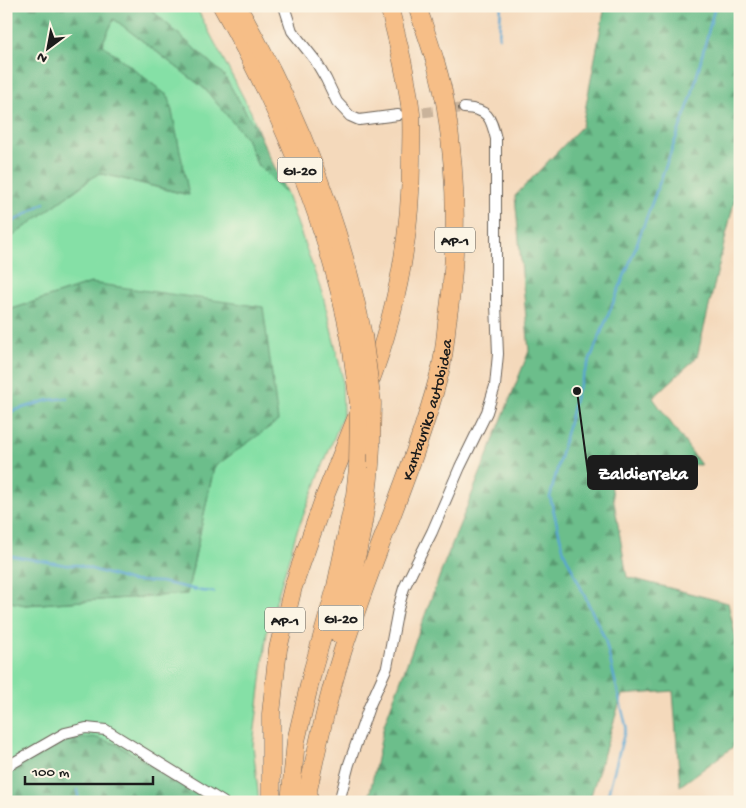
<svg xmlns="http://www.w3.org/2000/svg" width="746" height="808" font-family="'Gochi Hand',sans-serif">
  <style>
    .green { fill: #85e0a6; stroke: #507e61 }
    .forest { fill: url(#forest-firs); stroke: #446d54 }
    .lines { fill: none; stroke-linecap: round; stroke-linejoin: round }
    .stream { stroke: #59a6d2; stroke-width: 2.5 }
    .minor-tunnel { stroke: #c9b39b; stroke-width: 10; stroke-dasharray: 10 5; stroke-linecap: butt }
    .minor-casing { stroke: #685e54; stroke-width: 12 }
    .motorway-casing { stroke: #685e54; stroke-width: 19 }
    .minor { stroke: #fff; stroke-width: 10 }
    .motorway { stroke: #f6be87; stroke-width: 18 }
    .motorway-bridge-casing { stroke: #685e54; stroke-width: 19; stroke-linecap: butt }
    .motorway-bridge { stroke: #f6be87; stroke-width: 18 }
    .labels { text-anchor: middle; stroke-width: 5; stroke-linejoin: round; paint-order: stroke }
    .shield { fill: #fcf5e5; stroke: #5f5d58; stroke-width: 1 }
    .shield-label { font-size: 15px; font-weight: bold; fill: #1c1c1c }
    .street-label { font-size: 16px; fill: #1c1c1c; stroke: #fcf5e5 }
    .leader { fill: none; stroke: #1c1c1c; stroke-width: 2 }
    .callout-dot { fill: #1c1c1c; stroke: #fcf5e5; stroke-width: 2 }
    .callout { fill: #1c1c1c; stroke: #1c1c1c; stroke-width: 2 }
    .callout-label { font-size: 18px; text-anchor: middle; font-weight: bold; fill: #fff }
  </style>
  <defs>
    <pattern id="forest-firs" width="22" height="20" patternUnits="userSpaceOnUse" patternTransform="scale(1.25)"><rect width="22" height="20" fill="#6cbe8b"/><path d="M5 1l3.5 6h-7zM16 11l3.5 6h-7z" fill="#589a71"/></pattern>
  </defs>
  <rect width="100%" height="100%" fill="#fcf5e5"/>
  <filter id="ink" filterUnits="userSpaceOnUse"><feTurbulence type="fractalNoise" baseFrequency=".02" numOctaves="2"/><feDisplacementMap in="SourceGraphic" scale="10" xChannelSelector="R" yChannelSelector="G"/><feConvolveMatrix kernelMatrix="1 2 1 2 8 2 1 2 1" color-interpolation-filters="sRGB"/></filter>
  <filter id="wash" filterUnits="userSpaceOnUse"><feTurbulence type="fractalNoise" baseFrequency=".0096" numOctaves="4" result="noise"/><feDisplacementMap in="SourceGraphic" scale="20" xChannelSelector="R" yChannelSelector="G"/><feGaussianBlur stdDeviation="1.12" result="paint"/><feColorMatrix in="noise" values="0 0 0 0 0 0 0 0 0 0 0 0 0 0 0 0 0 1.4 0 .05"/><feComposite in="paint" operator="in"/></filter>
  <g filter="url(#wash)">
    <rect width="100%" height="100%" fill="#f4d9bb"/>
    <g class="green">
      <path d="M147,6L196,7L251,112L260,136L223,74Z"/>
      <path d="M114,19L205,89L246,138L257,164L287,194L323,296L342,375L343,415L296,534L267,632L253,745L259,802H211L116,744L6,771V601L26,605L187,594L214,467L278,420L91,283L6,311V241L99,173L188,195L169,97L102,44Z"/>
    </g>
    <g class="forest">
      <path d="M6,6H147L223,74L260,136L287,194L257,164L246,138L205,89L114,19L102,44L169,97L189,195L99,173L6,241Z"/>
      <path d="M605,6H740V177L697,357L653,398L701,465L607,461L627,577L728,603L740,657V742L680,786L673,691L622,695L589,802H368L384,725L444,564L529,351L515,196L582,126Z"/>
      <path d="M91,283L263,307L278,421L214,467L187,594L25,605L6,601V311Z"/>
      <path d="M94,737L116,744L211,802H6V771L66,741Z"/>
    </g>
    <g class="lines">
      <g class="stream">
        <path d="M499,37L501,6"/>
        <path d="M6,226L44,203"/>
        <path d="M6,413L49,400L67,398"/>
        <path d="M6,555L66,565H78L131,581L161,582L202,591L214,592"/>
        <path d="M78,802V790"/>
        <path d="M606,802L626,726L605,639L564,552L550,497L577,391L630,262L691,98L715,6"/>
      </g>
    </g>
  </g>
  <g filter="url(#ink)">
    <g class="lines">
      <path class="minor-tunnel" d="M408,114L464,108"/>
      <defs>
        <g id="minor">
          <path d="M284,6L292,31L315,60L326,79L337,102L350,116L359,120L398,115"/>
          <path d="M6,767L65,733L86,728L106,730L223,802"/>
          <path d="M339,802L349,764L369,707L387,667L398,609L404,588L432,532L460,467L487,412L495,386L498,354L496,304V139C491,117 488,109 464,108"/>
        </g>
        <g id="motorway">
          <path d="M222,6C281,111 329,225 351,343"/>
          <path d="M237,6C296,108 340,221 363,336"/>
          <path d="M367,390C396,315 411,240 411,160C411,145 412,129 411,114C407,77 398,42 389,6"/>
          <path d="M337,633C354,572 369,510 371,446"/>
          <path d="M271,802V714L278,649L293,587L325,496L358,414"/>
          <path d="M290,802L296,741L313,669L335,591L355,495L358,468"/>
          <path id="s1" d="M308,802V790C320,734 331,683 350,629C378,544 416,462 439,375C444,359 445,340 447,323C458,252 457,179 446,108C441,74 428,39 417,6"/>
        </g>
      </defs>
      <use href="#minor" class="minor-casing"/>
      <use href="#motorway" class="motorway-casing"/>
      <use href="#minor" class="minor"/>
      <use href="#motorway" class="motorway"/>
      <defs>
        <g id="motorway-bridge">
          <path d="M363,336L372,403L371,446"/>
          <path d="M351,343L359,404L358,468"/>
        </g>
      </defs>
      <use href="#motorway-bridge" class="motorway-bridge-casing"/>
      <use href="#motorway-bridge" class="motorway-bridge"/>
    </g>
  </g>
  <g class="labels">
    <g class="shield">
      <rect x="277.5" y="157.5" width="45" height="25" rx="4"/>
      <rect x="435" y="227.5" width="40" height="25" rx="4"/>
      <rect x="318.5" y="605.5" width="45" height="25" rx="4"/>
      <rect x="265" y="607.5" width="40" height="25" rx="4"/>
    </g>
    <g class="shield-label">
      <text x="300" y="175">GI-20</text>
      <text x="455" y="245">AP-1</text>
      <text x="341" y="623">GI-20</text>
      <text x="285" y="625">AP-1</text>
    </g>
    <g class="street-label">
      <text dy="6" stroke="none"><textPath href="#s1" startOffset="411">Kantauriko autobidea</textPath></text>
    </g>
  </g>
  <path class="leader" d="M577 391L588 473"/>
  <circle class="callout-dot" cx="577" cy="391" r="5"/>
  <rect class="callout" x="588" y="456" width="109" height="33" rx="5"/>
  <g class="callout-label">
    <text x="643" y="479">Zaldierreka</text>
  </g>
  <rect width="746" height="808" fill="none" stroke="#fcf5e5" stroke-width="25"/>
  <g transform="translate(48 48) rotate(212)" stroke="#fcf5e5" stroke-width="4" paint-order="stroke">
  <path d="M0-4L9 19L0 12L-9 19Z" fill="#1c1c1c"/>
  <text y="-8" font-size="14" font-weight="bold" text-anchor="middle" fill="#1c1c1c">N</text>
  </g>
  <path d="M25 776v8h128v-8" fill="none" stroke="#1c1c1c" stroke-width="2.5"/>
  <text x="32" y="776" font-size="15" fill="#1c1c1c" stroke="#fcf5e5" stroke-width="4" paint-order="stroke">100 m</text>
</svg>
